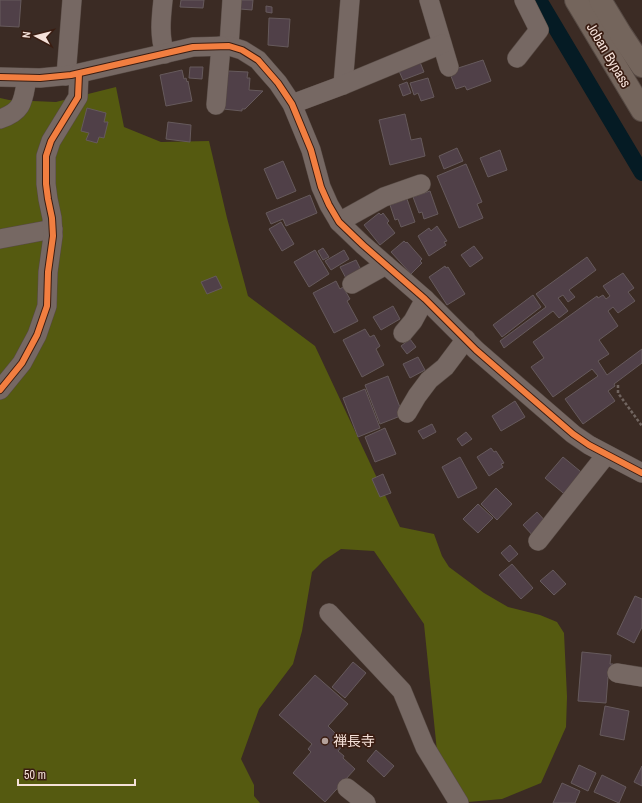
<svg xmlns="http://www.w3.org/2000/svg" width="642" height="803" font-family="'Archivo Narrow','Noto Sans JP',sans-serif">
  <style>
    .forest { fill: #555a10 }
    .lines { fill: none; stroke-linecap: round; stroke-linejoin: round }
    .canal { stroke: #051b24; stroke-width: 16 }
    .building { fill: #504048; stroke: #665a5c }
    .minor-casing { stroke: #574a44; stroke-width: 20 }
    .trunk-casing { stroke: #574a44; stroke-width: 24 }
    .path { stroke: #716560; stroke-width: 2.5; stroke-dasharray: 3 2; stroke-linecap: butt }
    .minor { stroke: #766863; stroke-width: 19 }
    .trunk { stroke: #74655c; stroke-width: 22 }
    .cycleway-casing { stroke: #3a1d12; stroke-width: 8 }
    .cycleway { stroke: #f27e40; stroke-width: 6 }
    .poi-dot { fill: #b4a19a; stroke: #3a1d12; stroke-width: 1.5 }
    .labels { text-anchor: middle; stroke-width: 3.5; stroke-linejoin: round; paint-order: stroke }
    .street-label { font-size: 14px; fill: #f5e1d9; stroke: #3a1d12 }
    .poi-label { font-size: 14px; fill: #f5e1d9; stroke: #3a1d12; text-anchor: start }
  </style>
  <rect width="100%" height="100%" fill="#3b2b24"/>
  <path class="forest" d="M116,87L124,127L161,142L209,141L227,218L248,296L315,346L400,527L434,534L442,556L449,567L484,593L508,607L540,615L557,622L564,633L567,697L566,727L541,783L502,799L468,802L438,761L424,624L374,551L341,549L323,561L312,572L302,631L293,664L259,709L241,759L254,785V796L260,803H0V98L9,100L56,102Z"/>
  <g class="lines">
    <path class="canal" d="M539,0L642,173"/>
  </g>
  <g class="building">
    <path d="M0,0H21L19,27L0,26Z"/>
    <path d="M181,0H204L203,8L180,7Z"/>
    <path d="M241,0H253L252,10L240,9Z"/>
    <path d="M266,6L272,7V13L266,12Z"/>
    <path d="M269,18L290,19L288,47L268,45Z"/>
    <path d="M483,60L491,81L467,90L465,86L456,89L449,71Z"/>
    <path d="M420,62L424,72L403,80L399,71Z"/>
    <path d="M190,67H203L202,79L189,78Z"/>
    <path d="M182,70L184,79L186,78L187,82L188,81L192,101L166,106L160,75Z"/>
    <path d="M228,71L248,72L247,78H250L249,90L263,91L245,109H242V111L223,109Z"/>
    <path d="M428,78L434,97L421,101L418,93L414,95L410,83Z"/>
    <path d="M407,82L411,93L403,96L399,85Z"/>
    <path d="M87,108L106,113L104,122H108L104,138L99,137L97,143L86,140L89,133L81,131Z"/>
    <path d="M405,114L411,140L421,138L425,156L390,165L379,120Z"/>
    <path d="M168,122L191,125L190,142L166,139Z"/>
    <path d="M457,148L463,161L444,169L439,156Z"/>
    <path d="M500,150L507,170L488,177L480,158Z"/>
    <path d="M283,161L296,191L277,199L264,169Z"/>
    <path d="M466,164L482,202L477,204L483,218L459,228L437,176Z"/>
    <path d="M430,191L438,214L424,219L422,212L419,213L413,197Z"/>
    <path d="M310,195L317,213L286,226L283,219L271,224L266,213Z"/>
    <path d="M407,199L415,222L401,227L398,219L395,220L390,205Z"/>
    <path d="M379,213L381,215L383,213L389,221L387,223L395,233L380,245L364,225Z"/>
    <path d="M281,222L294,244L282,251L269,229Z"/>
    <path d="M437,226L447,241L444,242L446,245L429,256L418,236L429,228L431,231Z"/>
    <path d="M404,241L406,243L407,242L422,259L420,261L422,263L411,274L391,252Z"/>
    <path d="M474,246L483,258L470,267L461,255Z"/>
    <path d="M323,248L329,257L323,260L318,251Z"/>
    <path d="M315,250L329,274L309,287L294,262Z"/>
    <path d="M344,250L349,259L331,270L325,261Z"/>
    <path d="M587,257L596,270L569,290L575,297L568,302L563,295L558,298L568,311L559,318L553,311L504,348L500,341L546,307L536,294Z"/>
    <path d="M356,260L363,274L348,282L340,267Z"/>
    <path d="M445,266L446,268L448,267L465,294L447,305L429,277Z"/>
    <path d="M623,273L634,288L628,292L635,301L618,313L613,307L608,311L618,326L599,340L609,354L598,361L607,375L642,349V363L614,384L615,386L608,391L615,401L583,424L565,399L598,376L592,369L553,397L531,367L544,358L533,342L597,296L598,298L603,295L606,299L610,296L603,286Z"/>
    <path d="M216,276L222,288L207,294L201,282Z"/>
    <path d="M336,281L340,289L343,287L350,299L347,301L358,321L334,333L313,293Z"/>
    <path d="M533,295L541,307L502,337L493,325Z"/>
    <path d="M393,306L400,319L381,330L373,317Z"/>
    <path d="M365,329L370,337L374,335L380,346L376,349L384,365L362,377L343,340Z"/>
    <path d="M410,339L416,347L407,354L401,346Z"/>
    <path d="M418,357L425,370L410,378L403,364Z"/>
    <path d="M388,376L403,415L380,424L365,385Z"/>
    <path d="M365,389L380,428L358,437L343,398Z"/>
    <path d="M515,401L525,417L501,431L492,416Z"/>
    <path d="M432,424L436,432L423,439L418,431Z"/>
    <path d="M385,428L396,454L375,462L365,437Z"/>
    <path d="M466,432L472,439L462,446L457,439Z"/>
    <path d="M491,448L494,452L496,451L504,463L501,464L503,467L489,476L477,457Z"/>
    <path d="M460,457L477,488L458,498L442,467Z"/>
    <path d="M563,457L586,476L568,497L545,478Z"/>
    <path d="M383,474L391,493L380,497L372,479Z"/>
    <path d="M496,488L512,504L497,520L481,504Z"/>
    <path d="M478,504L493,518L478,533L463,519Z"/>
    <path d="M537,512L549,525L535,538L523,525Z"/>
    <path d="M510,545L518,554L509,562L501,553Z"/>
    <path d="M512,564L533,588L521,599L499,575Z"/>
    <path d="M553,570L566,584L554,595L540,581Z"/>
    <path d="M635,596L642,599V627L634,643L617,634Z"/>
    <path d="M582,652L611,655L610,664H613L612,677H608L606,703L578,701Z"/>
    <path d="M353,662L366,673L345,698L332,687Z"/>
    <path d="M315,675L348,704L328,726L345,743L338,751L344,756L343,758L355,769L325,802L293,773L311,752L308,749L312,744L279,715Z"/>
    <path d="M605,706L629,711L624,740L600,735Z"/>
    <path d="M376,750L394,766L384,777L367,761Z"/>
    <path d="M579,765L596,773L588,791L571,783Z"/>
    <path d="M642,766V786L634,782Z"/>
    <path d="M602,775L626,787L619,803L594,792Z"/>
    <path d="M562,783L580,791L575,803H553Z"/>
  </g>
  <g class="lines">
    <defs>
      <g id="minor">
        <path d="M163,0C161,19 159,35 165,54"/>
        <path d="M429,0L449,67"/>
        <path d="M229,46L232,0"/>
        <path d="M517,58L539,30L524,0"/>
        <path d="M66,76L72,0"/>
        <path d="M0,77L40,78L71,75L193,47L229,46L242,50L258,60L278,83L292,104L311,150L321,187L329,205L339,222L363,245L425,299L476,350L573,434L589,445L642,473"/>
        <path d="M343,85L350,0"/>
        <path d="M292,104L343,85L442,44"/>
        <path d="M216,105L221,46"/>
        <path d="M0,119C24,111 23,100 27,78"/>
        <path d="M339,222L384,197L421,184"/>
        <path d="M0,239L53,229"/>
        <path d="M352,284L386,265"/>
        <path d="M403,333L413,321L425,299"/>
        <path d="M0,390L22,363L37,335L47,306L48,272L53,236L52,218L48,199L46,184V156L51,141L78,97L79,74"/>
        <path d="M407,413L417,396L429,380L445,367L466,339"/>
        <path d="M538,541L606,455"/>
        <path d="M329,613L402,691L425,747L459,803"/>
        <path d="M617,673L642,677"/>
        <path d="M347,788L366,803"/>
      </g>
      <g id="trunk">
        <path d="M576,0L642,110"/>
        <path d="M600,0L620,33L642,66"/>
      </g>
    </defs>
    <use href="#minor" class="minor-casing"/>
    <use href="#trunk" class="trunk-casing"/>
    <path class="path" d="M618,385V393L642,426"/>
    <use href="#minor" class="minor"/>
    <use href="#trunk" class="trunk"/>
    <defs>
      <g id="cycleway">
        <path d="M0,77L40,78L71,75L193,47L229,46L242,50L258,60L278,83L292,104L311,150L321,187L329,205L339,222L363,245L425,299L476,350L573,434L589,445L642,473"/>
        <path d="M0,390L22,363L37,335L47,306L48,272L53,236L52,218L48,199L46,184V156L51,141L78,97L79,74"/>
      </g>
    </defs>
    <use href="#cycleway" class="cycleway-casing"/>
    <use href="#cycleway" class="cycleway"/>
  </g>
  <circle class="poi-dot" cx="325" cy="741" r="4"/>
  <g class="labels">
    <g class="street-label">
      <text transform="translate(609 55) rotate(59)" y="5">Joban Bypass</text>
    </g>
    <g class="poi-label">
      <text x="333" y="746">禅長寺</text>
    </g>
  </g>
  <g transform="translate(36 36) rotate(277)" stroke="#3a1d12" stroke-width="3" paint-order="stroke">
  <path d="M0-3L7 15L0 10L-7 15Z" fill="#f5e1d9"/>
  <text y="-6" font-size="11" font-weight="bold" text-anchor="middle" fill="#f5e1d9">N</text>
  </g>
  <path d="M18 779v6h117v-6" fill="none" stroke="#f5e1d9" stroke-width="2"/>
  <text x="24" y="779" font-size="12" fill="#f5e1d9" stroke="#3a1d12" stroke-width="3" paint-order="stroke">50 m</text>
</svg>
